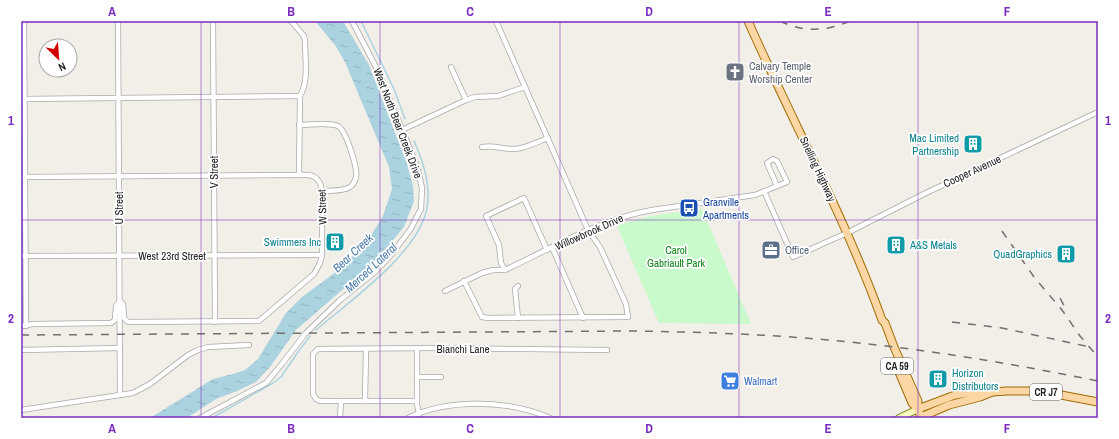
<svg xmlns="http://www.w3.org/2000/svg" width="1119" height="439" font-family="'Archivo Narrow',sans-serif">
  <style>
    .park { fill: #c8facc }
    .water { fill: url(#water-ripples) }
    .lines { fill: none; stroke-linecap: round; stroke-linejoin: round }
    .stream { stroke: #aad3df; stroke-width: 1.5 }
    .street-casing { stroke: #a9a9a9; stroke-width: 6 }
    .secondary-casing { stroke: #707d05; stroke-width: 8 }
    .primary-casing { stroke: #a06b00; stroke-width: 9 }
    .street { stroke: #fff; stroke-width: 4.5 }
    .secondary { stroke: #f7fabf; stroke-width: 6 }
    .primary { stroke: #fcd6a4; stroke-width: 7 }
    .rail { stroke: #707070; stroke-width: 1.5; stroke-dasharray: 8 8; stroke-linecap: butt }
    .grid { fill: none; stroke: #7b2cbf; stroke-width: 1; stroke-opacity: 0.55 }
    .labels { text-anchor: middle; stroke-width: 3.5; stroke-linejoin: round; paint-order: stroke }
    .shield { fill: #fff; stroke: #646464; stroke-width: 1 }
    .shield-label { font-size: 10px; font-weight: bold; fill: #222 }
    .worship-label { font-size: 11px; fill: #5b616d; stroke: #fff; text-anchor: start }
    .street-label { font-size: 11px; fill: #222; stroke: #fff }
    .culture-label { font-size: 11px; fill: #0d838f; stroke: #fff; text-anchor: end }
    .transit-label { font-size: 11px; fill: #164399; stroke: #fff; text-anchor: start }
    .park-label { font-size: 11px; fill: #0c8416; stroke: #fff }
    .service-label { font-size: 11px; fill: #4e5e75; stroke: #fff; text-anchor: start }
    .shop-label { font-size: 11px; fill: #366cbe; stroke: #fff; text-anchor: start }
    .water-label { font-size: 12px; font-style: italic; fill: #4a7aab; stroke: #fff }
    .neatline { fill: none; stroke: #7b2cbf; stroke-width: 1.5 }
    .grid-label { font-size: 13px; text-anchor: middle; font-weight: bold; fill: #7b2cbf }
  </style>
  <defs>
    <pattern id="water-ripples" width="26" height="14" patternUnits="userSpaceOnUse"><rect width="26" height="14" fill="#aad3df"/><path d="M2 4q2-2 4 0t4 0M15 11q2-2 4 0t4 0" fill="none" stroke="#92b5bf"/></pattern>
  </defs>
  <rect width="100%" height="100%" fill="#f2efe9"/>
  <path class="park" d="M702,209L751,324L659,323L617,226C644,215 673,213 702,209Z"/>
  <path class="water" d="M315,21H343L369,65L407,164L413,186L414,201L404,227L389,245L371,265L296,330L270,367L256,382L237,391L216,399L187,418H150L213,379L233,374L245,370L258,359L286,313L302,297L336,272L367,242L383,216L392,189L389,167L345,62L335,45Z"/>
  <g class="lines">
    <g class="stream">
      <path d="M361,21L394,89L405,119"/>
      <path d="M316,330C350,301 411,258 425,216C433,192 424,163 414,141"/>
      <path d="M301,348L310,336"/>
      <path d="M212,418L273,383L281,377L300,349"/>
    </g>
    <defs>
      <g id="street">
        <path d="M24,21L26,326"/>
        <path d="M118,21L120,395"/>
        <path d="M213,21L215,322"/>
        <path d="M451,67L466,100"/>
        <path d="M21,99L300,96"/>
        <path d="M299,125C309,125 329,122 338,126C346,130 358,169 356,177C355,181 353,185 350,187C343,192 330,190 322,191"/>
        <path d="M402,130L466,100L475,97L498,96L525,87"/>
        <path d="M482,147C494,145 502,149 514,149C525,149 537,142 548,138"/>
        <path d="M21,177L299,175"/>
        <path d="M764,191L793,257L847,233L926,193L1098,112"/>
        <path d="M552,247L583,318"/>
        <path d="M21,256L322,255"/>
        <path d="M505,270L501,263L499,245L486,216L524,198L547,250"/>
        <path d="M464,281L482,317L488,318L628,317L626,304L600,247L588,230L496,21"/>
        <path d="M518,286L515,289L518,318"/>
        <path d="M445,291L482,273L493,270H505C552,248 600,219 652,210L755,195L787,182L777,161L773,159L767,163L777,186"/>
        <path d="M21,326L33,324L111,323L115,320L116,306L120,301L123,304L124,318L128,322L259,321L314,274L320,263L322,255V191C320,176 312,174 299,175L300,96C309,81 305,59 305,41L304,36L291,21"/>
        <path d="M417,349V404L419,414"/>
        <path d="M21,350L120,348"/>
        <path d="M417,377H441"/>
        <path d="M365,401L366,349"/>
        <path d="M417,401H320L316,399L313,394V354L318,349L431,348L607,350"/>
        <path d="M21,410L133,393L150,384L188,355L198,350L208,347L249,345"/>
        <path d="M200,418L266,383L281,365L305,334L339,301L375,272L391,255L410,230L421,209L422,188L417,166L378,71L352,21"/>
        <path d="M340,418L341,401"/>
        <path d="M408,418C449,398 509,400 550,418"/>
      </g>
      <path id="secondary" d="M899,418L918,409"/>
      <g id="primary">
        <path d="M748,21C792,121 845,217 882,320L885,323L894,347L918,401V409"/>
        <path d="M896,365L912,403L918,409L921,418"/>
        <path d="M918,409L955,395L980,391L992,392L1007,391H1040L1098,402"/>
        <path d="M921,417L949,405L980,397L992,392"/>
      </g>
    </defs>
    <use href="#street" class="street-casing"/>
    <use href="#secondary" class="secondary-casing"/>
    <use href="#primary" class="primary-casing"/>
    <use href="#street" class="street"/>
    <use href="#secondary" class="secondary"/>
    <use href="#primary" class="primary"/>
    <g class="rail">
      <path d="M780,21C804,33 827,31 850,21"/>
      <path d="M1002,231L1034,277L1062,310L1080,336L1098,357"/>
      <path d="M1060,298L1067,311"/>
      <path d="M952,322L1002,328L1090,347"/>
      <path d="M21,335L631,331C697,332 763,334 828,340C919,348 1009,363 1098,381"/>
    </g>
  </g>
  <path class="grid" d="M201,21V418M380,21V418M560,21V418M739,21V418M918,21V418M21,220H1098"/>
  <defs>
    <symbol id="church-square" viewBox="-11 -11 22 22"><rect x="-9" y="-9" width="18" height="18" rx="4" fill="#6b7280" stroke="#fff"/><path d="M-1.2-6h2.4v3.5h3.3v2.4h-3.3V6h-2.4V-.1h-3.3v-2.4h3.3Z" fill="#fff"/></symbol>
    <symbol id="building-square" viewBox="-11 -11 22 22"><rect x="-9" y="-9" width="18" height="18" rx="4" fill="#0f9aa8" stroke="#fff"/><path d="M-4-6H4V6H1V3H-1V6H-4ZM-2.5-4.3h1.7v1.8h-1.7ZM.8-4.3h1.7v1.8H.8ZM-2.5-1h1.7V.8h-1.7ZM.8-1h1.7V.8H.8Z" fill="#fff"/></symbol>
    <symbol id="bus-square" viewBox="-11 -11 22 22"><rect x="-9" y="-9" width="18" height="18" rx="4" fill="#1a4fb4" stroke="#fff"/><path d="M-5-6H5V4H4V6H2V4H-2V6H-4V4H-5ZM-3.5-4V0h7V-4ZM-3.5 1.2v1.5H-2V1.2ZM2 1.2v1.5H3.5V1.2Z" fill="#fff"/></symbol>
    <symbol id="office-square" viewBox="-11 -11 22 22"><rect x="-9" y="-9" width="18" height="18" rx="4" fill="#5c6f8a" stroke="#fff"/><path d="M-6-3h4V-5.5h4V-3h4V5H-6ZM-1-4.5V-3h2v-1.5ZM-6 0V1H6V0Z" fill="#fff"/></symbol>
    <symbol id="supermarket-square" viewBox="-11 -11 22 22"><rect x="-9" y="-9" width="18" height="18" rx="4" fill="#3f7fe0" stroke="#fff"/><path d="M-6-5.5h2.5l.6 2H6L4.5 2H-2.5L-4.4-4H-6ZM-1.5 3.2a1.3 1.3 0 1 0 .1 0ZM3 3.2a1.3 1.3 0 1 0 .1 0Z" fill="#fff"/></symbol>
  </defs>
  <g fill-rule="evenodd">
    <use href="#church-square" x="724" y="61" width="22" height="22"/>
    <use href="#building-square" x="962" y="133" width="22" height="22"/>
    <use href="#bus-square" x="678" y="197" width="22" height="22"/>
    <use href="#building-square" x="324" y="231" width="22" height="22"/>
    <use href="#building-square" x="885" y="234" width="22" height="22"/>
    <use href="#office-square" x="760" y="239" width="22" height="22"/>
    <use href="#building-square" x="1055" y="243" width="22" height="22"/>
    <use href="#building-square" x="927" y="368" width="22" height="22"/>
    <use href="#supermarket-square" x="719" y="370" width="22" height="22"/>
  </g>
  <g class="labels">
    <g class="shield">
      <rect x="881" y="358" width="32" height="16" rx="3"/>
      <rect x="1030" y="384" width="32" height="16" rx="3"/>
    </g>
    <g class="shield-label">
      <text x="897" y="370">CA 59</text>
      <text x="1046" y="396">CR J7</text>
    </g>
    <g class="worship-label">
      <text x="749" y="70">Calvary Temple<tspan x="749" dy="13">Worship Center</tspan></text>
    </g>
    <g class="street-label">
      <text transform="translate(398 123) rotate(69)" y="4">West North Bear Creek Drive</text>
      <text transform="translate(818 169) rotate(65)" y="4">Snelling Highway</text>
      <text transform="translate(972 171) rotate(-25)" y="4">Cooper Avenue</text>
      <text transform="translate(214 172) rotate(-90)" y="4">V Street</text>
      <text transform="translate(322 207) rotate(-92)" y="4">W Street</text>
      <text transform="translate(119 208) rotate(-90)" y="4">U Street</text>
      <text transform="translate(589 232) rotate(-24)" y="4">Willowbrook Drive</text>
      <text x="172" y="260">West 23rd Street</text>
      <text x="463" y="353">Bianchi Lane</text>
    </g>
    <g class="culture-label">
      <text x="959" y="142">Mac Limited<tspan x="959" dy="13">Partnership</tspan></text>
      <text x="321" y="246">Swimmers Inc</text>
      <text x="910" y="249" text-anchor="start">A&amp;S Metals</text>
      <text x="1052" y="258">QuadGraphics</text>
      <text x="952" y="377" text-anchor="start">Horizon<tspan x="952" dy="13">Distributors</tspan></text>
    </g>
    <g class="transit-label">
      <text x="703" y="206">Granville<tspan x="703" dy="13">Apartments</tspan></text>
    </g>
    <g class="park-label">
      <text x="676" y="254">Carol<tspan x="676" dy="13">Gabriault Park</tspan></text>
    </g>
    <g class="service-label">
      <text x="785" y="254">Office</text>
    </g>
    <g class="shop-label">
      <text x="744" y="385">Walmart</text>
    </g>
    <g class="water-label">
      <text transform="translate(353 253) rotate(-43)" y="4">Bear Creek</text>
      <text transform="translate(371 268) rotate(-43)" y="4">Merced Lateral</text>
    </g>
  </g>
  <rect width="1119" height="439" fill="none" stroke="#ffffff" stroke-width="44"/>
  <g transform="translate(58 58) rotate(155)"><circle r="19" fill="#ffffff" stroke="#a7a7a7"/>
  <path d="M0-3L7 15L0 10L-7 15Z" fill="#d40000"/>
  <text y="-6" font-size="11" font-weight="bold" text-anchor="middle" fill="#222222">N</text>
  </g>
  <rect x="22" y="22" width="1075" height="395" class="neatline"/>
  <g class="grid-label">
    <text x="112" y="16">A</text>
    <text x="291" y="16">B</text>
    <text x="470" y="16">C</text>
    <text x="649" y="16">D</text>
    <text x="828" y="16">E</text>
    <text x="1007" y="16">F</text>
    <text x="11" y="125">1</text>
    <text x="1108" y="125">1</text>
    <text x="11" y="323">2</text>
    <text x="1108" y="323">2</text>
    <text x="112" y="433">A</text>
    <text x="291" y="433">B</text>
    <text x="470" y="433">C</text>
    <text x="649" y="433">D</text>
    <text x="828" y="433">E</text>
    <text x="1007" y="433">F</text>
  </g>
</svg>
